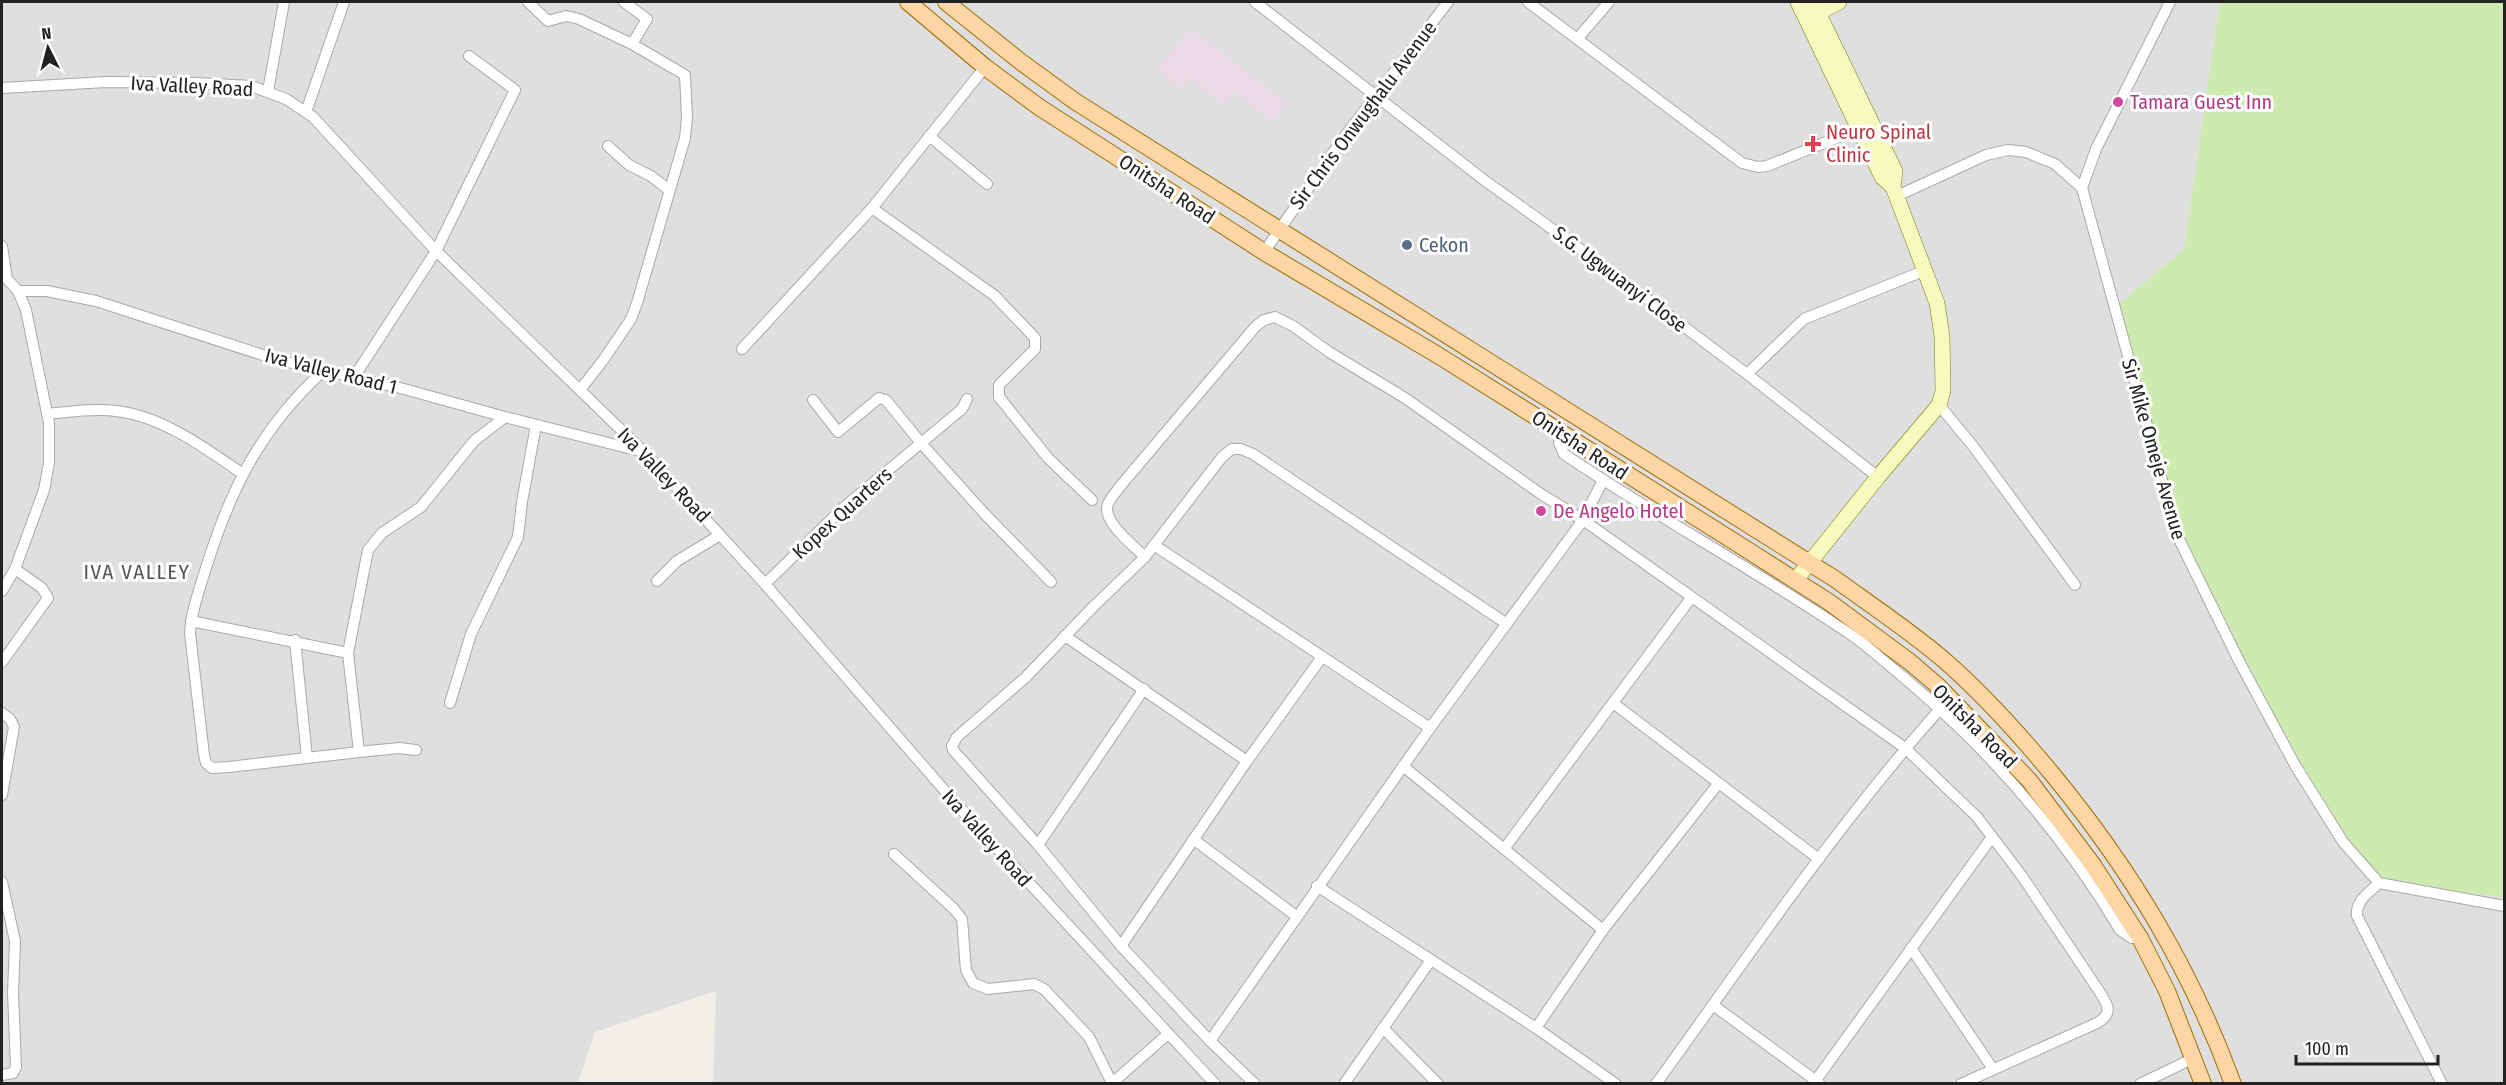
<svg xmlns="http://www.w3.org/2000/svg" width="2506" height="1085" font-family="'Fira Sans Condensed',sans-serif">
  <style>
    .residential { fill: #e0dfdf }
    .industrial { fill: #ebdbe8 }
    .grass { fill: #cdebb0 }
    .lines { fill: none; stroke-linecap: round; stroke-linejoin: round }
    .minor-casing { stroke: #a9a9a9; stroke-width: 12 }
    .secondary-casing { stroke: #707d05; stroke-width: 16 }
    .primary-casing { stroke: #a06b00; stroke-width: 18 }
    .minor { stroke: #fff; stroke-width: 10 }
    .secondary { stroke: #f7fabf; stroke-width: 15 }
    .primary { stroke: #fcd6a4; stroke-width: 16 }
    .hotel-dot { fill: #d1479c; stroke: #fff; stroke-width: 2 }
    .health-dot { fill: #e0444e; stroke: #fff; stroke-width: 2 }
    .service-dot { fill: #5c6f8a; stroke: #fff; stroke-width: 2 }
    .labels { text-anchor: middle; stroke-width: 6; stroke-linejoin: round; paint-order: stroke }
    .street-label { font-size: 20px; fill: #222; stroke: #fff }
    .hotel-label { font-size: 20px; fill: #b23c85; stroke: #fff; text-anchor: start }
    .health-label { font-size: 20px; fill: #be3a42; stroke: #fff; text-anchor: start }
    .service-label { font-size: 20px; fill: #4e5e75; stroke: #fff; text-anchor: start }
    .neighbourhood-label { font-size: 21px; letter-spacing: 1.5px; fill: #555; stroke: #fff }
  </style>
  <rect width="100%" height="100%" fill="#f2efe9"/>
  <path class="residential" d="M2,2H2504V1083H713L716,991L595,1032L578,1083L2,1084Z"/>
  <path class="industrial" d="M1191,28L1287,103L1272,122L1234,92L1223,104L1191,79L1182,89L1157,70Z"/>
  <path class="grass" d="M2220,2H2504V897L2379,883L2295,765L2177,535L2115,308L2184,249Z"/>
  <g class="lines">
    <defs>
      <g id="minor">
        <path d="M528,2L548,21L566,16L579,19L632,44"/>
        <path d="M1255,2L1484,180L1598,262L1747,374L1878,477"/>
        <path d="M1528,2L1742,163L1758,167L1767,166L1861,128"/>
        <path d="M2170,2L2096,149L2082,188L2177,535L2239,661L2295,765L2343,842L2379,883L2504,906"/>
        <path d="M1578,38L1609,2"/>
        <path d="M2,88L106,82L197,83L251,86L286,99L313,117L436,251L644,452L765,584L959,807L1215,1084"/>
        <path d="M268,91L284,2"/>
        <path d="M306,112L344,2"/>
        <path d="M929,136L987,184"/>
        <path d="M608,146L629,165L651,176L669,190"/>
        <path d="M1897,196L1986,155L2008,150L2026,152L2055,164L2082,188"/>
        <path d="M872,208L995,296L1035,338V349L999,385V397L1048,458L1092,500"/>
        <path d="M2,246L7,279L18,291L26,310L49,423V463L44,490L15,569L2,591"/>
        <path d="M1264,252L1339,144L1448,2"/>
        <path d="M18,291H47L96,301L275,359L404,389L505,417L644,452"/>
        <path d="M742,349L872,208L985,67"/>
        <path d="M323,371C260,429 230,490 205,571C199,591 191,612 190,633L204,755L206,763L212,768L229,767L359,752L399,748L416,750"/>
        <path d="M1747,374L1804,319L1926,270"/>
        <path d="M354,377L436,251L515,90L469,56"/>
        <path d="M580,390L604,359L631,319L637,303L685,138L687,117L685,75L632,44L647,19L624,2"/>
        <path d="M813,400L838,432L879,398L886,400L921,443L983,512L1051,582"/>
        <path d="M1939,405L1973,446L2075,585"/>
        <path d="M47,414C69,412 93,408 116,411C162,416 205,448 243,474"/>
        <path d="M1563,434L1559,443L1564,454C1658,518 1759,572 1853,636C1870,648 1886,663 1902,676C1989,749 2062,833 2120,930L2132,938H2140"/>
        <path d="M1154,545L1430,728"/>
        <path d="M1145,557C1134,546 1101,521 1108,504C1111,497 1117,491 1122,484L1256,326L1264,320L1275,317L1293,326L1329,352L1405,398L1541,494L1583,520L1905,748L1977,817L2022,876L2099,991C2108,1005 2114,1013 2097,1023L1961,1084"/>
        <path d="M657,581L677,561L720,535"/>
        <path d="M765,584L844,507L962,409L967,399"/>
        <path d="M191,621L348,653"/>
        <path d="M1065,636L1247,761"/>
        <path d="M295,640L307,758"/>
        <path d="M2,662L48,598L42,588L15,569"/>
        <path d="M450,703L471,634L518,537L522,502L536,425"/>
        <path d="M1613,703L1819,859"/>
        <path d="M2,713L10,719L14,727L2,795"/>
        <path d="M359,752L348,653L368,550L382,533L421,507L474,441L505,417"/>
        <path d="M1403,766L1603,930"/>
        <path d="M1193,839L1296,916"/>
        <path d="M1038,845L1144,689"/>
        <path d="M1504,849L1691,598"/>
        <path d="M894,854L954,909L962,919L966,970L973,983L988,989L1034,984L1044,989L1089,1037L1112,1083"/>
        <path d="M2,882L15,941L13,993L16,1067L13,1073L2,1075"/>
        <path d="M2379,883C2369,893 2355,901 2357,916L2442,1084"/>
        <path d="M1317,886L1536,1028L1616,1084"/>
        <path d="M1121,946L1247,761L1322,657"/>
        <path d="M1911,948L1993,1069"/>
        <path d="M1713,1005L1819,1083"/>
        <path d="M1383,1028L1438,1084"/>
        <path d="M1536,1028L1603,930L1718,784"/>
        <path d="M1210,1041L1430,728L1583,520L1603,480"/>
        <path d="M1816,1080L1992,837"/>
        <path d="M1111,1084L1168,1034"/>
        <path d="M1255,1084L1210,1041L1121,946L1038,845L953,750L952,746L957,737L1026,677L1093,607L1145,557L1222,457L1232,449H1241L1253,454L1507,624"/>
        <path d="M1344,1084L1431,960"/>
        <path d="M1656,1084C1748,957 1836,826 1940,709"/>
        <path d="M2140,1084L2194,1058"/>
      </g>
      <g id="secondary">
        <path d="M1798,2L1882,177L1893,187"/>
        <path d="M1810,17L1839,2"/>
        <path d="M1795,581L1878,477L1939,405L1943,391L1942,336L1937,303L1893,187L1895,171L1813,2"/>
      </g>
      <g id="primary">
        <path d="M908,2L985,67L1039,107L1264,252L1441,357L1746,549L1829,602L1910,662L1938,686L2029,780L2093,865L2140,938L2167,991L2203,1084"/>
        <path d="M946,2L1021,62L1076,102L1835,579C1871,605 1910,631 1944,660C1984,695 2020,735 2053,775C2131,870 2191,969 2233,1084"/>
      </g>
    </defs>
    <use href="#minor" class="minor-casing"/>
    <use href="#secondary" class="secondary-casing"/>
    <use href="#primary" class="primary-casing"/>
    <use href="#minor" class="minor"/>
    <use href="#secondary" class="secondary"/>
    <use href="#primary" class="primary"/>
  </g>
  <g class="hotel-dot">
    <circle cx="2118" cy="102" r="6"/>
    <circle cx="1541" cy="511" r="6"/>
  </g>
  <path class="health-dot" d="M1810 135h6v6h6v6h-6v6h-6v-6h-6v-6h6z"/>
  <circle class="service-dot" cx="1407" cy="245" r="6"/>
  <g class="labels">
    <g class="street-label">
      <text transform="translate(192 86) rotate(3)" y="7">Iva Valley Road</text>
      <text transform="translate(1363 115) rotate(-53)" y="7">Sir Chris Onwughalu Avenue</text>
      <text transform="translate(1167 189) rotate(33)" y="7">Onitsha Road</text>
      <text transform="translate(1620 279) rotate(37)" y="7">S.G. Ugwuanyi Close</text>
      <text transform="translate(331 371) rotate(14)" y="7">Iva Valley Road 1</text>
      <text transform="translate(1580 445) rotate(33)" y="7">Onitsha Road</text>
      <text transform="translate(2154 449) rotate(74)" y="7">Sir Mike Omeje Avenue</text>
      <text transform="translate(664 475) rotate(46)" y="7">Iva Valley Road</text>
      <text transform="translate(842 513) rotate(-42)" y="7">Kopex Quarters</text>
      <text transform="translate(1975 726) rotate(45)" y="7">Onitsha Road</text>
      <text transform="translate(987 838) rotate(48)" y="7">Iva Valley Road</text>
    </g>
    <g class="hotel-label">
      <text x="2130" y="109">Tamara Guest Inn</text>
      <text x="1553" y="518">De Angelo Hotel</text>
    </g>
    <g class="health-label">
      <text x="1826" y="139">Neuro Spinal<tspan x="1826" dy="23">Clinic</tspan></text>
    </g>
    <g class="service-label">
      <text x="1419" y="252">Cekon</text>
    </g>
    <g class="neighbourhood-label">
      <text x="137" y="579">IVA VALLEY</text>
    </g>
  </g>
  <rect width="2506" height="1085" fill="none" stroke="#222222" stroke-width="6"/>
  <g transform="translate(48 48) rotate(354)" stroke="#ffffff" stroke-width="4.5" paint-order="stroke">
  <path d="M0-4.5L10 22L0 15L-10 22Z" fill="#222222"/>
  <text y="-9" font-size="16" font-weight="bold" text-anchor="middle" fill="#222222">N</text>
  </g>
  <path d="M2296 1055v9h142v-9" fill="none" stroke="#222222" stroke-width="3"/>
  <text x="2305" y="1055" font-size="18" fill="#222222" stroke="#ffffff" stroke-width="4.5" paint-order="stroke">100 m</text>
</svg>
